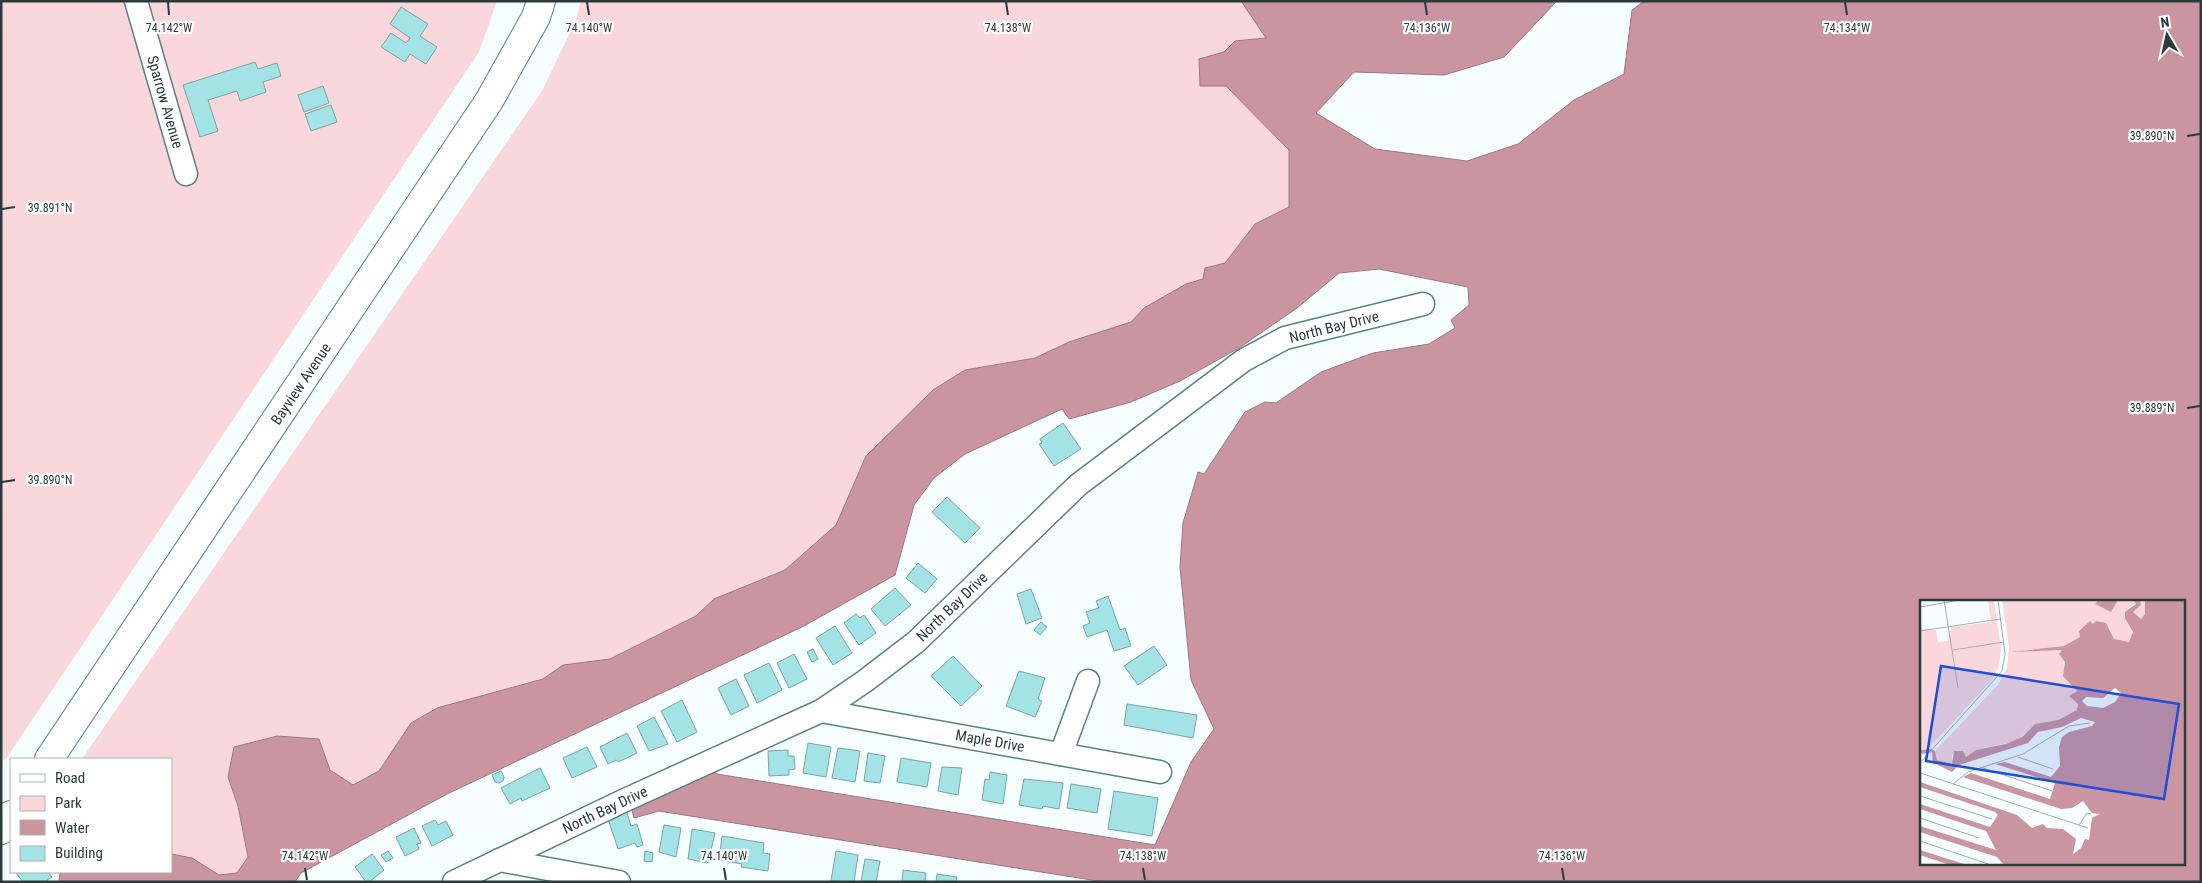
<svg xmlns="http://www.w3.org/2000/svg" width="2202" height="883" font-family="'Roboto Condensed',sans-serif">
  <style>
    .green { fill: #fad7dd }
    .water { fill: #ca95a0; stroke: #9a7a82; fill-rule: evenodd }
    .building { fill: #a3e3e6; stroke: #7ba4a6 }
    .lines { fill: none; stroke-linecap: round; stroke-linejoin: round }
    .minor-casing { stroke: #5a8283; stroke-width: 25 }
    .major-casing { stroke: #5a8283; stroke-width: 30 }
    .minor { stroke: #fff; stroke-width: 22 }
    .major { stroke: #fff; stroke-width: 28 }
    .ticks { fill: none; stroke: #2a3b3b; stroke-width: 2 }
    .labels { text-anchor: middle; stroke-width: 4.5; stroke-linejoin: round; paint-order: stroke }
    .street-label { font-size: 15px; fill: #2a3b3b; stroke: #fff }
    .inset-road { fill: none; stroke: #a4afb0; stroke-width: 1 }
    .view { fill: #1d4ed8; fill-opacity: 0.15; stroke: #1d4ed8; stroke-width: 2.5 }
    .inset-edge { fill: none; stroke: #2a3b3b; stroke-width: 2.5 }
    .ticks-label { font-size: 12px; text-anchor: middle; fill: #2a3b3b; stroke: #fff; stroke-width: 4.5; stroke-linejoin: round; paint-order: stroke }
  </style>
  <rect width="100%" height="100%" fill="#f5fdfe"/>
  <g class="green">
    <path d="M1,1H497L479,52L6,759L1,761Z"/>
    <path d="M581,1H1241L1266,38L1236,41L1224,52L1199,59L1200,86H1226L1289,150V207L1255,224L1225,263L1205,268L1203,279L1186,284L1144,308L1131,322L1069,342L1035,358L965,370L866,456L836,525L785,570L714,599L696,616L610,659L563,665L543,679L437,708L411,723L379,771L353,785L330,770L228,777L238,806L248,857L237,873L219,875L192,858L171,854V759H82L542,91L576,20Z"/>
  </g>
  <path class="water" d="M1241,1H1557L1504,57L1444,75L1354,72L1316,113L1375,149L1467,161L1518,144L1574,100L1624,74L1632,10L1644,1H2201V882H1104L659,811L634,818L631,807L713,771L717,774L1155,845L1191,762L1214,729L1191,680L1180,567L1183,523L1198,472L1204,474L1245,412L1265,402L1276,403L1321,372L1373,353L1429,344L1455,328L1451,320L1469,305L1468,287L1379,269L1339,273L1297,308L1239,348L1180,381L1131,402L1069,419L1062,409L965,454L934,478L914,505L895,575L802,627L447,794L301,873L295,882H59L60,872H171V854L192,858L219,875L237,873L248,857L238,806L228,777L234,747L277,736L319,739L330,770L353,785L379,771L411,723L437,708L543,679L563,665L610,659L696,616L714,599L785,570L836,525L866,456L933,390L965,370L1035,358L1069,342L1131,322L1144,308L1186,284L1203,279L1205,268L1225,263L1255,224L1289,207V150L1226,86H1200L1199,59L1224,52L1235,41L1266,38ZM1921,602H2183V864H1921Z"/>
  <g class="building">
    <path d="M401,7L428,24L420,36L437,47L426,64L410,54L405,62L381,47L391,33L406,43L410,38L390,24Z"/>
    <path d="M255,62L258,69L277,63L281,76L263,82L266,92L240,101L237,91L208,100L218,131L200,137L183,85Z"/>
    <path d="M323,86L329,103L304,112L298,95Z"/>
    <path d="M331,105L337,122L311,131L305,114Z"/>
    <path d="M1063,423L1081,449L1054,466L1039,444L1042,443L1040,439Z"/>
    <path d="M947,497L980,528L965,543L932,512Z"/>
    <path d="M918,563L937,579L925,593L906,578Z"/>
    <path d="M895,588L911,605L885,626L871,609Z"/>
    <path d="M1031,589L1042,618L1026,624L1017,594Z"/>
    <path d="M1108,596L1120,630L1125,628L1131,646L1114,651L1107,630L1087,637L1083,626L1090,623L1086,612L1099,608L1096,601Z"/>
    <path d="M856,614L860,618L864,615L876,633L859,645L844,623Z"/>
    <path d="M1041,622L1047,627L1040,635L1034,630Z"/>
    <path d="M835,626L852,653L833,665L816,638Z"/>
    <path d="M1154,646L1167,665L1138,685L1124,666Z"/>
    <path d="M813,649L818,659L812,662L807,652Z"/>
    <path d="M794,654L807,679L789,688L777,663Z"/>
    <path d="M953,656L982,686L961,706L931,676Z"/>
    <path d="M769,663L782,690L757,703L744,675Z"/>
    <path d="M1019,671L1045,678L1038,699L1042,701L1035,717L1006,706Z"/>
    <path d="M736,679L749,706L731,715L718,688Z"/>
    <path d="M682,700L697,732L677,742L661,711Z"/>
    <path d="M1127,704L1197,715L1193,738L1124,725Z"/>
    <path d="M654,717L668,744L649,751L637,726Z"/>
    <path d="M627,733L637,753L618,762L616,760L608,764L600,747Z"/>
    <path d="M808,743L831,747L826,777L803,773Z"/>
    <path d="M587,747L597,767L572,778L563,758Z"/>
    <path d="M838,748L860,751L855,782L832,778Z"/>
    <path d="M788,750V756H794L795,769L789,770V775L769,776L768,751Z"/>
    <path d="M868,753L885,756L880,783L864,781Z"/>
    <path d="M901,758L931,763L927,787L897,782Z"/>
    <path d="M942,767L962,768L958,795L938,791Z"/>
    <path d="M540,768L550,788L522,801L521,798L510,804L501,788Z"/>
    <path d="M501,771L504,777L503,781L499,783L495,782L492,775Z"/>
    <path d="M990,772L1007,775L1003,804L982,800L985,779L989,780Z"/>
    <path d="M1024,779L1063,783L1059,809L1043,806L1042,809L1019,805Z"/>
    <path d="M1071,784L1101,789L1097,813L1067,808Z"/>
    <path d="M1114,791L1158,798L1152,836L1108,829Z"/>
    <path d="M626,810L631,826L637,824L643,845L637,847L635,843L618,849L607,816Z"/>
    <path d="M435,820L438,825L446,821L453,835L432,846L422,826Z"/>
    <path d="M664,825L681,828L676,857L659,852Z"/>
    <path d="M414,828L421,843L417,844L419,849L405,856L396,837Z"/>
    <path d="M692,829L715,833L708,863L688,859Z"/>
    <path d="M722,836L764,843L763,853L770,854L768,871L741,867L742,864L719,860Z"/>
    <path d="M388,851L393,858L386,862L381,855Z"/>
    <path d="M645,851L653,853L652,862L644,861Z"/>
    <path d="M836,851L858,855L854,882L831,881Z"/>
    <path d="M372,854L384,870L369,882H366L355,867Z"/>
    <path d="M865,859L880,861L876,882H861Z"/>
    <path d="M903,870L926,873L925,882H902Z"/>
    <path d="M17,872H48L52,877L47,880L49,882H23L16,873Z"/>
    <path d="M937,874L957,877L956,882H936Z"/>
  </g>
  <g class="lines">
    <defs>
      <g id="minor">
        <path d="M136,1L186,174"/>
        <path d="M821,711L1160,772"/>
        <path d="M1061,754L1088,681"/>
        <path d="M499,860L619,882"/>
        <path d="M454,882L623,801L821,711L865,681L916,642L1078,485L1244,360L1285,338L1423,304"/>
      </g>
      <g id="major">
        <path d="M49,759L489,101L536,17L541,1"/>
        <path d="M1,830L11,815"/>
      </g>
    </defs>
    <use href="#minor" class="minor-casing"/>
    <use href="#major" class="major-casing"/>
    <use href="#minor" class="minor"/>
    <use href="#major" class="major"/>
  </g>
  <path class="ticks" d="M168,2L169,15M587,2L589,15M1006,2L1008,15M1425,2L1427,15M1845,2L1847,15M2187,136L2200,134M2,209L15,207M2187,408L2200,406M2,482L15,480M305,868L307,880M724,868L726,880M1143,868L1145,880M1562,868L1564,880"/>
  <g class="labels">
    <g class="street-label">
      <text transform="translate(165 102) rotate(74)" y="5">Sparrow Avenue</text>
      <text transform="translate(1334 327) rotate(-14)" y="5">North Bay Drive</text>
      <text transform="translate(301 384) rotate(-56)" y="5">Bayview Avenue</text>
      <text transform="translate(952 607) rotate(-44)" y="5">North Bay Drive</text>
      <text transform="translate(990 741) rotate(10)" y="5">Maple Drive</text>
      <text transform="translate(605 810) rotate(-25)" y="5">North Bay Drive</text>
    </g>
  </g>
  <g transform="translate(1920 600)">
    <rect width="265" height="265" fill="#f5fdfe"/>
    <path d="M68,0H74L81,48L79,66L72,80L9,148L0,150V28L16,30L18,42L28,41L31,27L71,22ZM82,0H179L175,4L191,12L198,0H213L216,3L208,8L213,37L206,43L194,39L189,27L173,25L163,27L159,30L160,37L144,46L101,51L142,50L145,77L157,92L150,96L158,104L157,110L138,120L115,124L96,141L56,150L46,157L32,154V164L17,160L15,151L78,85L87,68L89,47ZM220,0H225L226,14L221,19L212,12L221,5Z" fill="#fad7dd"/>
    <path d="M179,0H198L191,12L175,4ZM213,0H220L221,5L213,12L221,19L225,14V0H265V265H84L77,257L0,232V226L76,250L66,231L0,209V204L70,227L78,215L75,212L0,187V182L97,215L112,228L123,224L127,228L143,229L156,239L153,254L161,248L165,239L169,240L172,218L180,214L172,213L163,201L152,208L141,209L43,177L51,173L130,199L135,183L75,164L85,162L131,177L140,166L139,147L142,137L149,132L172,126L175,122L161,118L142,127L118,132L108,143L39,165L32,172L14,163L13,165L12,152L2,154L0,150L11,149L15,151L17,160L32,164L34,151H43L46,157L56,150L86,144L102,137L115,124L138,120L157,110L158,104L149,96L157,91L143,76L145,62L139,54L142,50L91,52L144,46L160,37L159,31L170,21L173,24L176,21L186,23L194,39L209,42L213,32L205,18V12L216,4ZM195,88L201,93L195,102L183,108L167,106L162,101L166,97L183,98ZM0,250L47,265H30L0,255Z" fill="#ca95a0" fill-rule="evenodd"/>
    <path class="inset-road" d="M24,0L38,88M0,7L40,0M0,31L80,19M33,50L84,42M98,157L133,169M0,163L82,71L85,54L78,0M60,167L132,191M0,173L168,228M33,184L48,172L103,154L149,126L170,123M0,196L72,219M0,218L59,238M159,225L167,213L171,214M0,241L71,265"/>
    <path class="view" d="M21,66L259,104L244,199L6,161Z"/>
    <rect width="265" height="265" class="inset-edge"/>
  </g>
  <g class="ticks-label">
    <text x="169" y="32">74.142°W</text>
    <text x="589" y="32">74.140°W</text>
    <text x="1008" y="32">74.138°W</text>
    <text x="1427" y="32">74.136°W</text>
    <text x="1847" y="32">74.134°W</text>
    <text x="2152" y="140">39.890°N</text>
    <text x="50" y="212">39.891°N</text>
    <text x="2152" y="412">39.889°N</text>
    <text x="50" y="484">39.890°N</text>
    <text x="305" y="860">74.142°W</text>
    <text x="724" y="860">74.140°W</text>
    <text x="1143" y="860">74.138°W</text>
    <text x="1562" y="860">74.136°W</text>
  </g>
  <rect width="2202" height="883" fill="none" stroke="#2a3b3b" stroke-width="5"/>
  <rect x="10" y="758" width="162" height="115" fill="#ffffff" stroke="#aab1b1"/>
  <rect x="20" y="774" width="25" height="8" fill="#ffffff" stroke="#aab1b1"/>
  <text x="55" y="783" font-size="15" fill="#2a3b3b">Road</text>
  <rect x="20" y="796" width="25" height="15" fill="#fad7dd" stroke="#aab1b1"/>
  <text x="55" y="808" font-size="15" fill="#2a3b3b">Park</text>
  <rect x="20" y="820" width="25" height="15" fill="#ca95a0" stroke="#aab1b1"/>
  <text x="55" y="833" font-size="15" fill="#2a3b3b">Water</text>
  <rect x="20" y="846" width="25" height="15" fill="#a3e3e6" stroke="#aab1b1"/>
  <text x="55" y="858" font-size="15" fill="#2a3b3b">Building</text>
  <g transform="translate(2167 35) rotate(351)" stroke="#ffffff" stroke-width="4" paint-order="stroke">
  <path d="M0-4L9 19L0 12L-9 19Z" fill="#2a3b3b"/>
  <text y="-8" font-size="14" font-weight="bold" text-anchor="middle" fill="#2a3b3b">N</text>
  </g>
</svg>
